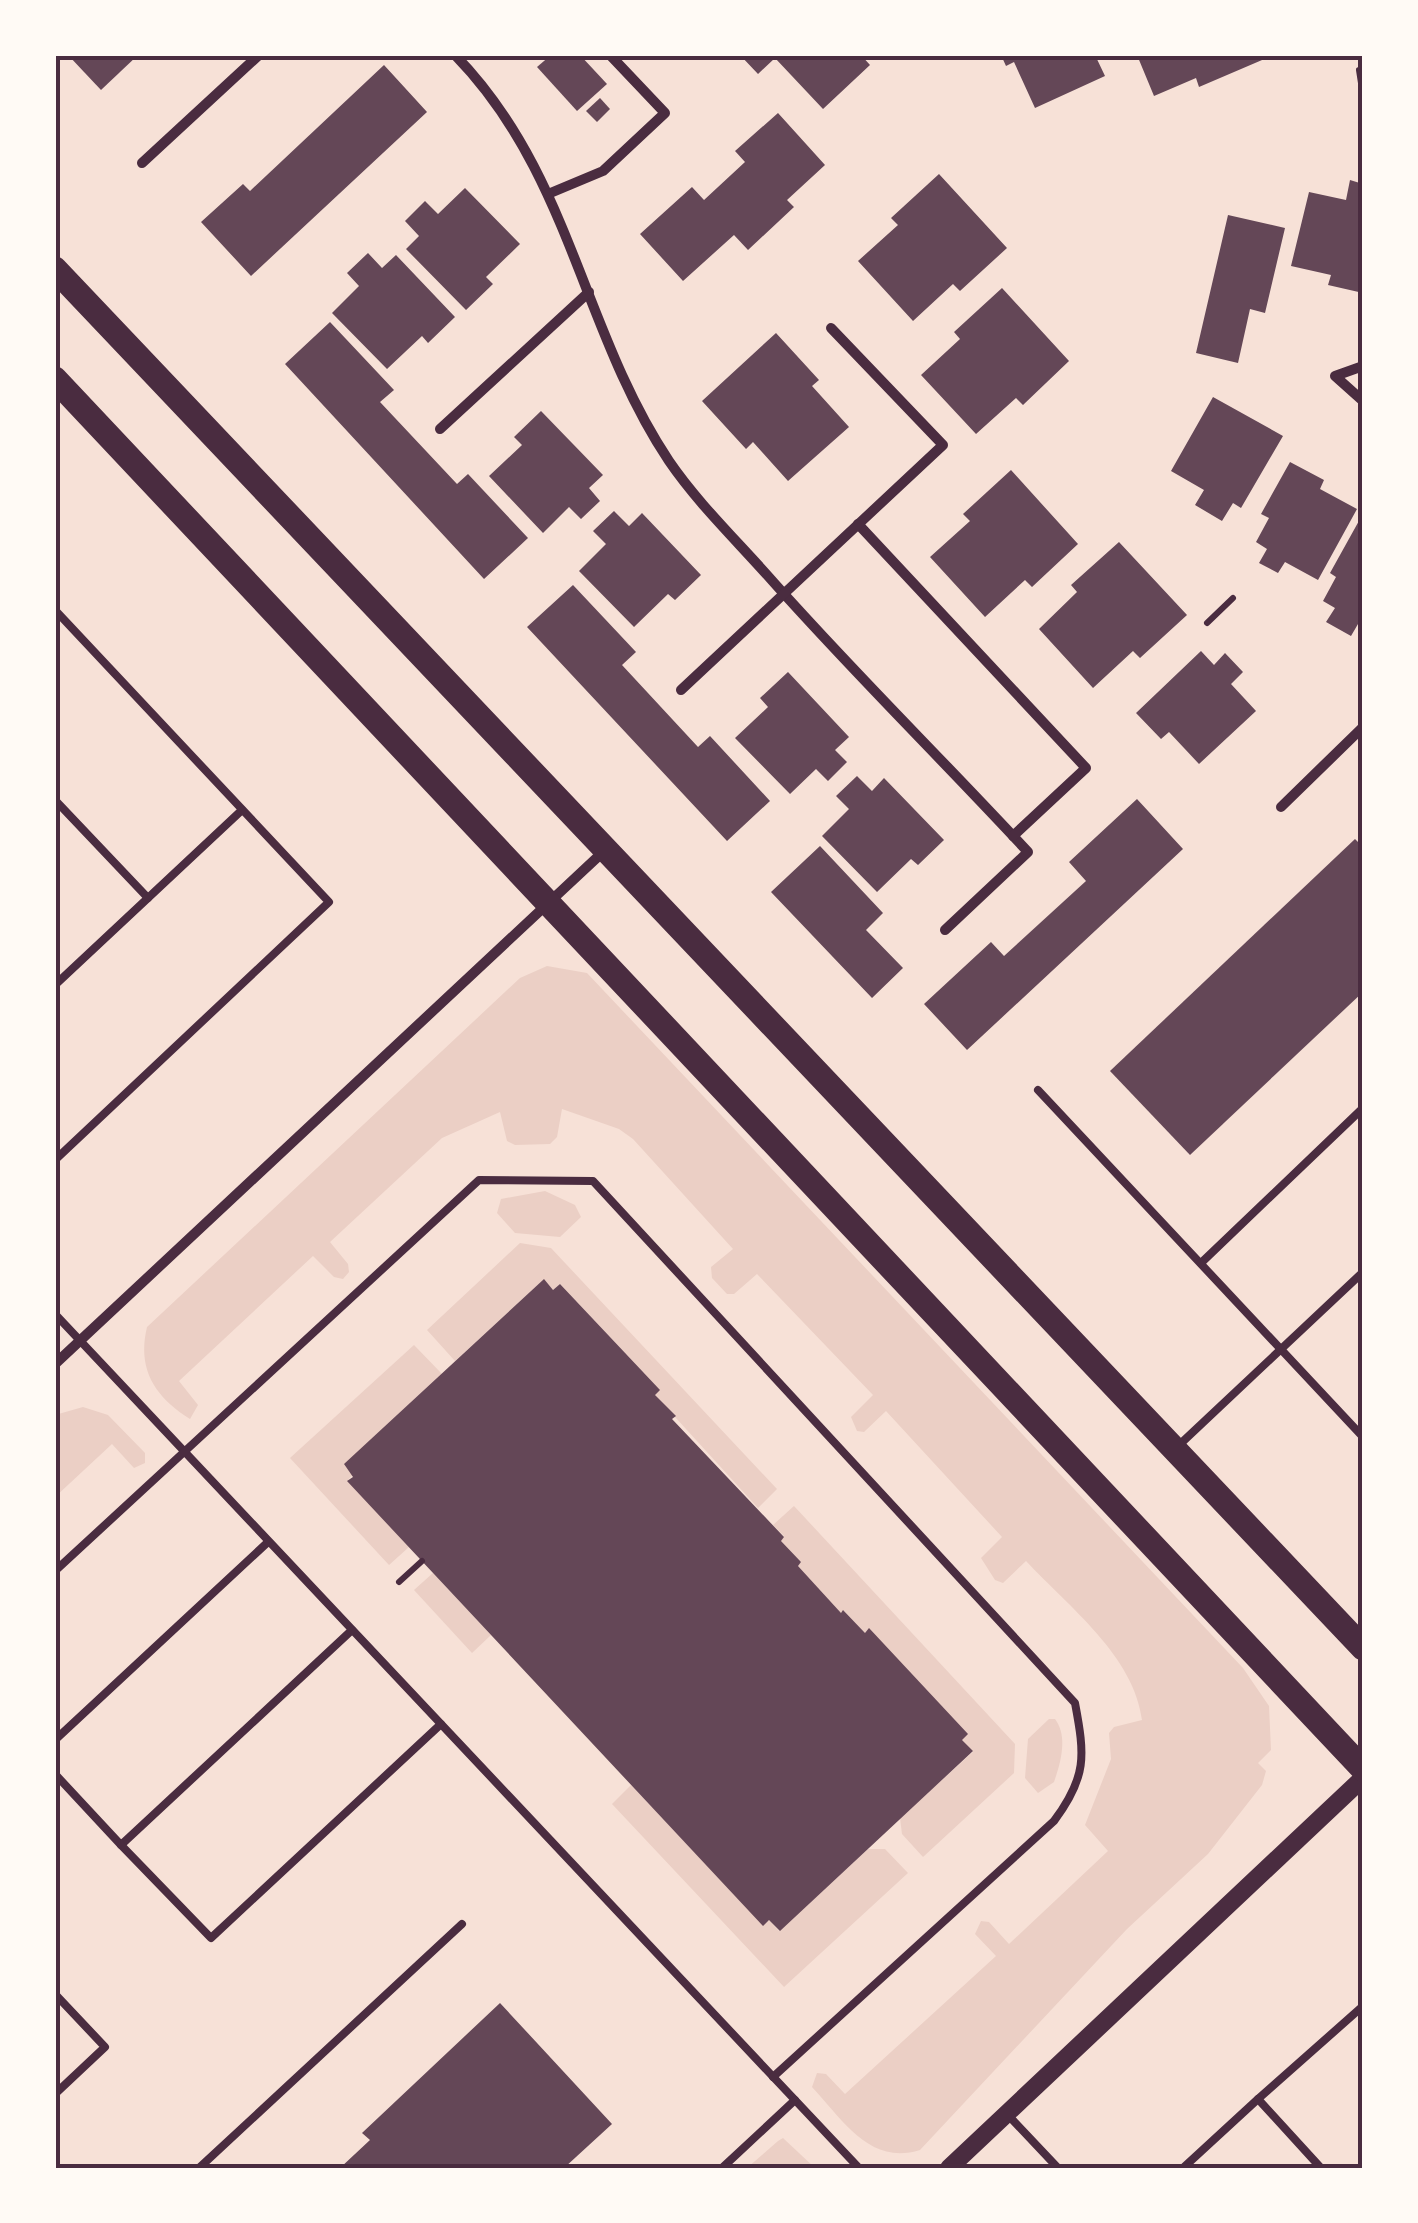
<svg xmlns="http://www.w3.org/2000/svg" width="1418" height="2223" font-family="Inter,sans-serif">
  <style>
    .green { fill: #ebcfc5 }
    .building { fill: #644757 }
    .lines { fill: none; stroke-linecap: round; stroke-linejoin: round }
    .path { stroke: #4a2c40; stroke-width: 6 }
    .service { stroke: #4a2c40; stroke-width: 8 }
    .minor { stroke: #4a2c40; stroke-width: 10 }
    .tertiary { stroke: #4a2c40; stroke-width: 18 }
    .primary { stroke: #4a2c40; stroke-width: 25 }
    .neatline { fill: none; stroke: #4a2c40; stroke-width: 4 }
  </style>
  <rect width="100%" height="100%" fill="#f7e1d7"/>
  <g class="green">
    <path d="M547,966L587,973L1243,1668L1269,1706L1271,1750L1258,1763L1266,1771L1262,1785L1208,1854L1127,1929L920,2150C870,2166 843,2120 812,2087L817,2073L826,2074L845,2094L996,1956L975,1934L981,1921L989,1922L1009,1944L1108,1851L1085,1825L1111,1759L1109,1733L1114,1727L1142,1720C1134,1656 1069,1607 1026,1561L1003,1583L995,1580L981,1558L1002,1537L886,1411L864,1432L857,1431L851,1417L873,1395L757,1274L734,1294H727L712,1278L711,1267L733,1249L633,1139L619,1129L562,1109L557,1137L550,1144L515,1145L507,1141L500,1112L442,1138L330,1242L348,1264L349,1272L343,1279L334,1277L313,1256L179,1381L198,1405L190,1419C154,1396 137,1369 147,1327L520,978Z"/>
    <path d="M545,1191L575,1205L581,1217L560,1237L515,1233L497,1213L501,1199Z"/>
    <path d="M520,1243L551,1248L777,1489L758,1508L655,1395L659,1389L560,1284L553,1290L543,1280L455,1361L427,1330Z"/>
    <path d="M414,1345L442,1374L348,1480L409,1547L389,1565L290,1458Z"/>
    <path d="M83,1407L108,1415L145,1453V1463L134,1468L112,1444L55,1497V1415Z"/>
    <path d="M794,1506L1015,1744L1014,1773L923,1857L902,1834L900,1818L973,1752L962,1740L967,1734L869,1629L865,1633L844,1611L841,1613L798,1566L801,1562L781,1541L784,1536L773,1525Z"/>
    <path d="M433,1573L491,1635L472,1653L414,1590Z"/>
    <path d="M1049,1719H1055C1068,1736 1061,1762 1054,1782L1038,1793L1025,1778L1028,1739Z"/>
    <path d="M631,1785L763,1925L769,1920L779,1931L868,1849H885L908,1873L784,1987L612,1804Z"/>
    <path d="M783,2138L815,2168H747L778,2141Z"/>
  </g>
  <g class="building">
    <path d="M68,55H138L101,90Z"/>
    <path d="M551,55H580L607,84L577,111L537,67Z"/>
    <path d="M740,55H861L870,65L823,109L775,58L758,74Z"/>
    <path d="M1001,55H1095L1105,76L1035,108L1014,62L1006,66Z"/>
    <path d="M1137,55H1274L1199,87L1196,78L1154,96Z"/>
    <path d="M384,65L427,112L251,276L201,222L243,184L250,191Z"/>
    <path d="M600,98L610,109L597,122L586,111Z"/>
    <path d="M778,113L825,165L787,200L794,207L748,250L734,235L683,281L640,234L692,187L704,200L745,162L735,151Z"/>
    <path d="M939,174L1007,248L960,291L953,284L913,321L858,261L898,225L891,218Z"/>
    <path d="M1350,180L1363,184V293L1328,285L1331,275L1291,266L1309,192L1346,200Z"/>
    <path d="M465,188L520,244L486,277L493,284L466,310L406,249L419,236L405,221L425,201L438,214Z"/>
    <path d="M1228,215L1285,228L1265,313L1250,309L1238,363L1196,353Z"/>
    <path d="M368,253L382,268L396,255L455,317L428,343L422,336L387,369L332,313L359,286L347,273Z"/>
    <path d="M1002,288L1069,361L1023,405L1016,398L976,434L921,375L960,339L954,332Z"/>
    <path d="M330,322L394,390L380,402L457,484L468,474L528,538L484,579L285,364Z"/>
    <path d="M776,333L819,380L812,386L849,427L788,481L753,442L746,449L702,401Z"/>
    <path d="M1213,397L1283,436L1241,508L1233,503L1222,521L1195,505L1204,490L1171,471Z"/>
    <path d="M541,411L603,475L589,488L600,501L581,519L569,507L543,533L489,476L522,445L514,437Z"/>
    <path d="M1290,462L1324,480L1320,489L1357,509L1318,580L1285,562L1278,573L1259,563L1267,549L1256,542L1269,518L1261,514Z"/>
    <path d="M1011,470L1078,544L1032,587L1025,580L985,617L930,557L970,521L963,514Z"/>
    <path d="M614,511L629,526L642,513L701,575L675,600L668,594L634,627L579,571L606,544L593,531Z"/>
    <path d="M1360,519L1363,627L1358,624L1351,636L1326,622L1335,608L1323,601L1336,577L1330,573Z"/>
    <path d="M1119,542L1187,615L1140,658L1133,651L1093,688L1039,629L1077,592L1071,585Z"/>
    <path d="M573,585L636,652L622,665L698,747L710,736L770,801L727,841L527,627Z"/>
    <path d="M1201,651L1214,665L1225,653L1243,672L1231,684L1256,711L1199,764L1169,732L1161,739L1136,713Z"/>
    <path d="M788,672L849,737L835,750L847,762L828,781L816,769L790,794L735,738L768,707L760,698Z"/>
    <path d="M857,776L872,791L884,778L944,840L918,865L911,859L877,892L822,836L849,809L836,796Z"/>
    <path d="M1137,799L1183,849L967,1050L924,1004L991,942L1004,956L1086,881L1069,862Z"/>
    <path d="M1355,839L1363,847V992L1190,1155L1110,1071Z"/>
    <path d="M820,846L883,913L866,930L903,968L872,998L771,892Z"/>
    <path d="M544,1279L553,1290L560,1284L660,1390L655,1395L676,1416L672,1419L784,1537L781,1541L801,1562L798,1566L841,1613L843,1610L865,1633L869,1628L968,1734L962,1740L973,1751L780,1931L769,1920L763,1926L347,1481L353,1477L344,1464Z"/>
    <path d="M500,2003L612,2124L564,2168H340L370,2140L362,2133Z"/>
  </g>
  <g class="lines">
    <g class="path">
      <path d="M1359,70L1363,96"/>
      <path d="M1207,623L1233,598"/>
      <path d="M399,1582L422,1561"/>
    </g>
    <g class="service">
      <path d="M55,610L329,902L55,1160"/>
      <path d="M55,800L148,898"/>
      <path d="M55,985L242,810"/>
      <path d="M1038,1090L1363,1437"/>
      <path d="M1201,1263L1363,1108"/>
      <path d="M55,1314L859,2168"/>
      <path d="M1177,1447L1363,1272"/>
      <path d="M55,1571L479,1180L593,1181L1075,1703C1085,1756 1087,1777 1054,1821L773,2077"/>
      <path d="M55,1740L268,1542"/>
      <path d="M55,1774L121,1845L352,1630"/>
      <path d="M121,1845L211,1938L441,1724"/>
      <path d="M55,1994L105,2047L55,2094"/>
      <path d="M1258,2099L1363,2006"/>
      <path d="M1007,2114L1058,2168"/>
      <path d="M199,2168L462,1924"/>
      <path d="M722,2168L795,2100"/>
      <path d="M1183,2168L1258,2099L1321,2168"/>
    </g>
    <g class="minor">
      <path d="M455,55C571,174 581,329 669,461C697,502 735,539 768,576C852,671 942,759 1028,852L945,930"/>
      <path d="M142,163L259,55"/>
      <path d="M548,194L603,171L665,113L610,55"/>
      <path d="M1363,366L1335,376L1363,401"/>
      <path d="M440,429L589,292"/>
      <path d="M858,524L1086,768L1013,836"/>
      <path d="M681,690L943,445L831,328"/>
      <path d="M1281,807L1363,727"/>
      <path d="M55,1364L603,852"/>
    </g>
    <path class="tertiary" d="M949,2168L1363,1778"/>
    <g class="primary">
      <path d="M55,269L1363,1648"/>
      <path d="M55,379L1363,1769"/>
    </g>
  </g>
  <rect width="1418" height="2223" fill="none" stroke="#fffaf5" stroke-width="115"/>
  <rect x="58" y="58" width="1302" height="2108" class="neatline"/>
</svg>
